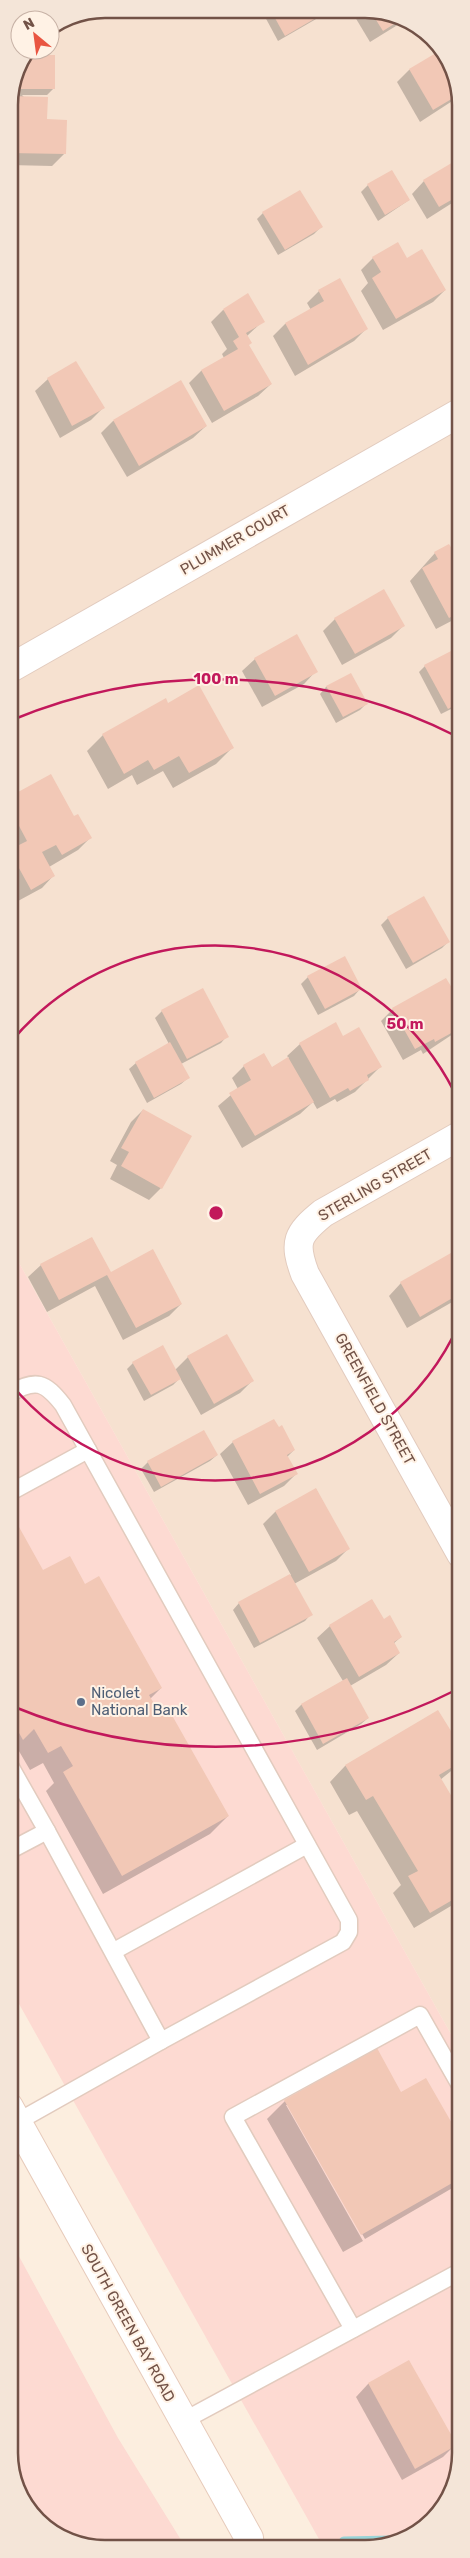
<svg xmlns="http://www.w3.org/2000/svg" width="470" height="2558" font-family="Rubik,sans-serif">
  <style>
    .residential { fill: #f6e1d0 }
    .commercial { fill: #fddad2 }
    .shadow { fill: #0003 }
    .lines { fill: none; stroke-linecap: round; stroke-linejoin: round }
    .stream { stroke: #9ad4d7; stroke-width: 11 }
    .building { fill: #f2c8b6 }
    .service-casing { stroke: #e2cbbe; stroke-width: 19 }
    .minor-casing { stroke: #e2cbbe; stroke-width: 30 }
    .secondary-casing { stroke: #e7cbbb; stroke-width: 30 }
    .service { stroke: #fff; stroke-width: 16 }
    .minor { stroke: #fff; stroke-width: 28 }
    .secondary { stroke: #fff; stroke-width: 28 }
    .ring { fill: none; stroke: #c2185b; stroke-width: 2.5 }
    .service-dot { fill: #5c6f8a; stroke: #fff2e5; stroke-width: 2 }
    .labels { text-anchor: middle; stroke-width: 4; stroke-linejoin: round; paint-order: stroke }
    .street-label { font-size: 15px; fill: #725247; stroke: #fff2e5 }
    .service-label { font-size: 15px; fill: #4e5e75; stroke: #fff2e5; text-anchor: start }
    .rim { fill: none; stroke: #725247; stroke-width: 2.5 }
    .centre { fill: #c2185b; stroke: #fff2e5; stroke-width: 2.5 }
    .ring-label { font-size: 15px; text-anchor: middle; font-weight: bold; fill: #c2185b; stroke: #fff2e5; stroke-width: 4; stroke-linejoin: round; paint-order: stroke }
  </style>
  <rect width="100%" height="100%" fill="#fceedf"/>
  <path class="residential" d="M105,9L390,12L438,42L460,92L461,2052L9,1245V99L31,50H50V28L68,16Z"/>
  <g class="commercial">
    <path d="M9,1245L461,2052V2459L437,2517L378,2548H324L9,1986Z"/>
    <path d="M9,2238L118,2438L186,2548L86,2547L33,2517L10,2466Z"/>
  </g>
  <g class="shadow">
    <path d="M268,11H330L278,41L264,15Z"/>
    <path d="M352,12H390L404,21L370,42Z"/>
    <path d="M442,51L460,96L420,122L397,82L409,70Z"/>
    <path d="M28,56H54V88L47,95H22L46,121L65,153L52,166L9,165V99L15,97V85Z"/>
    <path d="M460,159V198L427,219L412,194L424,181Z"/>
    <path d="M368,185L409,200L378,221L361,192Z"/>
    <path d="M263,213L321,227L314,234L278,255L257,219Z"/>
    <path d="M373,258L406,260L445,290L433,302L383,330L361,291L368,283L361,270Z"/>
    <path d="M319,291L366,329L354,341L295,376L273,336L285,324L311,310L307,303Z"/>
    <path d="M223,310L263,321L247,336L248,345L271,384L258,396L212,423L189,383L201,371L224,358L222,354L227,349L211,322Z"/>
    <path d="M75,363L103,408L91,420L60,438L35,391L48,379Z"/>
    <path d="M113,421L206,426L193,438L127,477L101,433Z"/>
    <path d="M449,546L453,553L461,549V616L436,629L410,581L435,553Z"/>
    <path d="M335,619L403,626L391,638L342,665L323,631Z"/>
    <path d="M255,659L316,671L304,684L262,707L242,671Z"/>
    <path d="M425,666L461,667V704L441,714L419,672Z"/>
    <path d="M350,675L366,704L360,710L336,723L320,694L326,687Z"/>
    <path d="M167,704L232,748L216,764L173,788L163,771L137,785L132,775L108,789L87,751L103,735Z"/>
    <path d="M9,799L73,817L90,838L78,850L49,867L54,875L42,888L18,901L14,892L9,896V852L13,850L9,842Z"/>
    <path d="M388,918L449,941L442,948L406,969L381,925Z"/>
    <path d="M308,977L360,989L354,996L318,1015L301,984Z"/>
    <path d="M461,1006V1027L456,1032L423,1054L421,1050L403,1060L381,1021L393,1009Z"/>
    <path d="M162,1011L227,1036L221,1043L181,1064L188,1078L181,1084L147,1103L129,1069L136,1063L169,1044L155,1018Z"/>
    <path d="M343,1037L380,1067L355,1092L337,1102L335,1099L317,1109L313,1102L300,1114L242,1148L218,1106L238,1089L232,1078L244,1066L271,1068L289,1058L287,1056L300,1044Z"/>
    <path d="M143,1110L161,1188L149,1200L110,1179L117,1165L110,1161L131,1122Z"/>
    <path d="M91,1238L110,1273L181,1304L169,1316L123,1340L95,1286L47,1312L28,1277L41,1265Z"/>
    <path d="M458,1250L461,1255V1297L407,1328L389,1296L401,1283Z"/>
    <path d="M461,1329V1347L455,1335Z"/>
    <path d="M188,1357L252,1381L240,1393L201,1415L180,1378L173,1385L144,1401L127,1369L133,1363L175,1370Z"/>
    <path d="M233,1442L294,1450L287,1457L296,1474L284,1486L248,1505L220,1454Z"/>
    <path d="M217,1455L210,1461L154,1492L141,1469L148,1462Z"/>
    <path d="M316,1489L348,1549L336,1561L294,1584L311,1614L305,1621L254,1648L233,1610L239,1603L291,1575L263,1524L275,1512Z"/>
    <path d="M9,1522L43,1572L85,1585L161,1688L150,1699L228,1816L210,1834L103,1894L46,1791L54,1783L43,1763L30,1770L16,1746L9,1752Z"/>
    <path d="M383,1620L401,1637L393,1644L399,1653L386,1665L350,1686L368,1718L361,1724L317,1750L295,1711L301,1705L343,1681L317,1638L330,1626Z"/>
    <path d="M438,1712L461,1750V1763L440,1780L461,1814V1900L414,1928L393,1893L401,1885L357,1811L349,1815L330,1782L345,1766Z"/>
    <path d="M401,2094L461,2141V2183L365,2239L289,2105H286L363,2241L343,2252L267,2119L285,2101Z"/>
    <path d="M409,2362L455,2445L443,2457L402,2480L356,2397L368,2384Z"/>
  </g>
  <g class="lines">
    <path class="stream" d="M344,2542L392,2541"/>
  </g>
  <g class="building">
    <path d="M271,11H328L285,36Z"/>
    <path d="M371,12H390L402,19L383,31Z"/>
    <path d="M441,50L460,94L433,110L409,69Z"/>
    <path d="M29,55H55V89H21V71Z"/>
    <path d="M10,96L48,97L47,119L67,120L66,154L9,153Z"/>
    <path d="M460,158V195L439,207L423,180Z"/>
    <path d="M392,170L410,200L385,215L367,184Z"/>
    <path d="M300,190L323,227L285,250L262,212Z"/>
    <path d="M398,242L407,258L422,249L446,290L396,319L372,278L381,272L372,257Z"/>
    <path d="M340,278L368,329L308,365L285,323L324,301L318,290Z"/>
    <path d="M248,293L265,322L246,333L252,343L249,345L272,384L224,411L201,370L238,349L233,341L239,337L223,309Z"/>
    <path d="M76,361L105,408L72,426L47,378Z"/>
    <path d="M181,380L207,426L139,466L113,420Z"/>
    <path d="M9,511L19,530L9,535Z"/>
    <path d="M449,544L454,552L461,548V612L449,618L422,568L438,559L434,552Z"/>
    <path d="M384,589L405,626L355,654L334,618Z"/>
    <path d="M297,634L318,672L275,696L254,658Z"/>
    <path d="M453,650L461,664V702L448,709L424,665Z"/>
    <path d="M351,673L368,704L343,717L326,686Z"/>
    <path d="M199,685L234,748L189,773L179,756L154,770L148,760L124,774L102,734L166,698L168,703Z"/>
    <path d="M51,774L74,816L78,814L92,838L62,855L56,845L42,852L55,876L31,890L9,850L27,841L9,807V797Z"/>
    <path d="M9,872L19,889L9,894Z"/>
    <path d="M424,896L450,942L413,963L387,917Z"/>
    <path d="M345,956L362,989L325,1009L307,976Z"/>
    <path d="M446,978L461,1003V1025L453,1029L455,1031L435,1042L434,1039L415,1049L392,1008Z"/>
    <path d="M203,988L229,1037L187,1059L161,1010Z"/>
    <path d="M336,1022L343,1036L359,1027L382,1067L367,1075L369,1080L350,1091L348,1088L330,1098L299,1043Z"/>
    <path d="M170,1042L190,1078L154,1098L135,1062Z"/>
    <path d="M264,1053L272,1067L288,1057L314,1102L255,1136L229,1093L251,1080L243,1065Z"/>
    <path d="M143,1109L192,1136L162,1189L121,1166L129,1152L121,1148Z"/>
    <path d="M92,1237L111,1272L153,1249L182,1304L136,1328L107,1275L59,1300L40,1264Z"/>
    <path d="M458,1249L461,1253V1293L420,1317L400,1282Z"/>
    <path d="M227,1334L254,1381L214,1404L187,1356Z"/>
    <path d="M163,1345L181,1379L151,1395L132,1362Z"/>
    <path d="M274,1419L279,1427L282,1425L295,1450L287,1455L298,1474L260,1494L232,1441Z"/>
    <path d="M204,1430L218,1455L161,1487L147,1461Z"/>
    <path d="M316,1488L350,1549L309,1572L275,1511Z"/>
    <path d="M14,1518L43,1570L70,1556L85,1584L99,1576L162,1688L149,1695L160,1714L169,1710L229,1816L122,1876L63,1772L73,1766L61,1746L48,1753L34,1729L23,1740L9,1715V1520Z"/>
    <path d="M290,1574L313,1615L260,1643L238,1602Z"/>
    <path d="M372,1599L384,1619L390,1615L402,1637L394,1642L400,1653L359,1677L329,1625Z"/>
    <path d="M347,1678L369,1718L323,1744L301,1704Z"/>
    <path d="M438,1710L461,1747V1762L439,1775L461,1812V1895L430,1913L408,1876L418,1871L373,1796L366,1800L345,1765Z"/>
    <path d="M377,2048L401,2092L426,2078L461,2139V2178L361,2235L284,2100Z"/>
    <path d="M409,2360L457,2445L415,2469L368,2383Z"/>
  </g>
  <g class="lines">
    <defs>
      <g id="service">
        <path d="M9,1394C36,1378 45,1382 63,1405L349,1920V1932L343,1942L161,2041"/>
        <path d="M9,1493L88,1450"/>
        <path d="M9,1764L47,1831"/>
        <path d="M9,1851L47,1831L161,2041L17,2122"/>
        <path d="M114,1951L307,1845"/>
        <path d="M353,2329L233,2117L420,2015L461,2087"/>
        <path d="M183,2421L461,2271"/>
      </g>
      <g id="minor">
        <path d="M9,669L461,412"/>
        <path d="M461,1135L323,1213C297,1234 293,1242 305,1274L461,1554"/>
      </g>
      <path id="secondary" d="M9,2107L249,2538L250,2548"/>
    </defs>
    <use href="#service" class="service-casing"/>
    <use href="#minor" class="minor-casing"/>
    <use href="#secondary" class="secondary-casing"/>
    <use href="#service" class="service"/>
    <use href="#minor" class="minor"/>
    <use href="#secondary" class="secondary"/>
  </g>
  <g class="ring">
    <path d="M460 1322A267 267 0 0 1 10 1383M10 1043A267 267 0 0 1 460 1104"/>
    <path d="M458 1689A534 534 0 0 1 12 1706M12 720A534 534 0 0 1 458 737"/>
  </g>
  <circle class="service-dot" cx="81" cy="1702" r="5"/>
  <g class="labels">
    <g class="street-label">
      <text transform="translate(235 540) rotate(-30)" y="5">PLUMMER COURT</text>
      <text transform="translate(375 1185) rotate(-30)" y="5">STERLING STREET</text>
      <text transform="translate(375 1399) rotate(61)" y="5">GREENFIELD STREET</text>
      <text transform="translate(128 2323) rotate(61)" y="5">SOUTH GREEN BAY ROAD</text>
    </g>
    <g class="service-label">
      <text x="91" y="1698">Nicolet<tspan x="91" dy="17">National Bank</tspan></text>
    </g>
  </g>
  <path d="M0 0H470V2558H0ZM105 18H365A87 87 0 0 1 452 105V2453A87 87 0 0 1 365 2540H105A87 87 0 0 1 18 2453V105A87 87 0 0 1 105 18Z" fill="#f4e5d8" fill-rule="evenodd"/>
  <path class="rim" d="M105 18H365A87 87 0 0 1 452 105V2453A87 87 0 0 1 365 2540H105A87 87 0 0 1 18 2453V105A87 87 0 0 1 105 18Z"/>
  <circle cx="216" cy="1213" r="8" class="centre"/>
  <g class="ring-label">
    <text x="216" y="684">100 m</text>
    <text x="405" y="1029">50 m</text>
  </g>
  <g transform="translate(35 35) rotate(331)"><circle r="24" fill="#fff2e5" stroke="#c7b2a6"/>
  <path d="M0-4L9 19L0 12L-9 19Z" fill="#e95541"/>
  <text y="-8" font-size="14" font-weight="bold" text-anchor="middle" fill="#725247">N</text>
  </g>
</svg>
